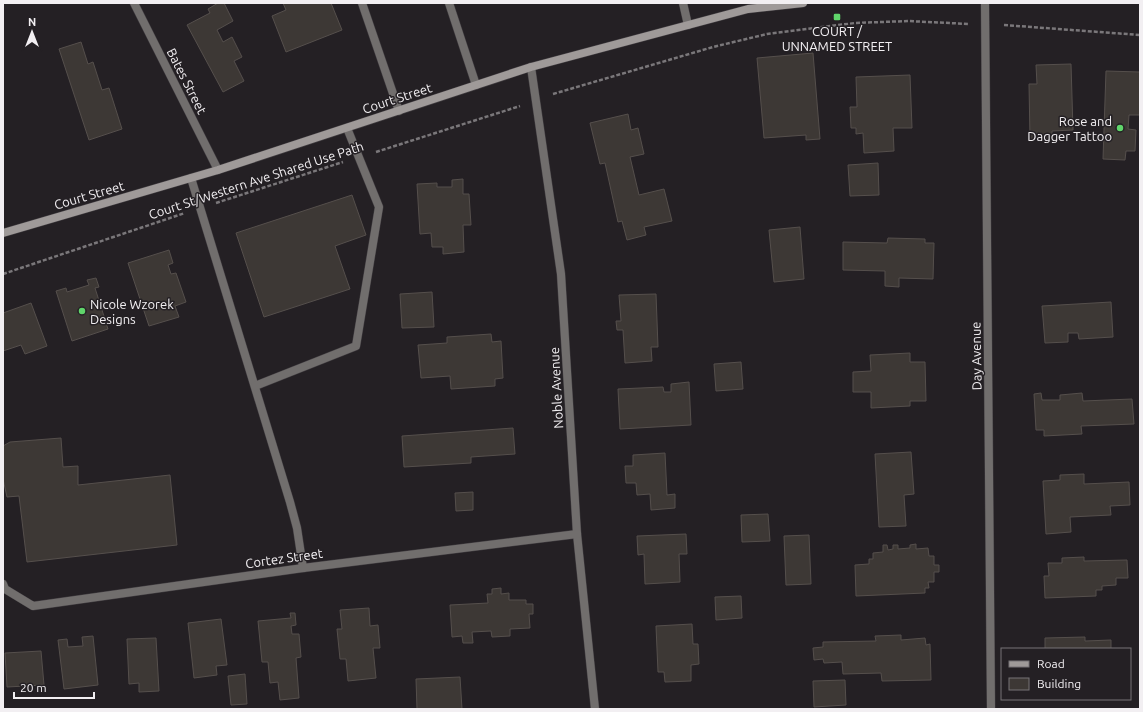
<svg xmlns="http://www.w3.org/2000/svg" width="1143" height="712" font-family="Ubuntu,sans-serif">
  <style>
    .building { fill: #3d3835; stroke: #554f4c }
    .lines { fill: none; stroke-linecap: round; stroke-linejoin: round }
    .service-casing { stroke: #413d41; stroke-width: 9 }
    .minor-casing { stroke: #413d41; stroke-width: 9 }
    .secondary-casing { stroke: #413d41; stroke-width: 9 }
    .path { stroke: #7a777a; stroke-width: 2.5; stroke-dasharray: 4 2; stroke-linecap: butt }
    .service { stroke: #716e6d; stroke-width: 8 }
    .minor { stroke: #716e6d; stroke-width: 8 }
    .secondary { stroke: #9f9a99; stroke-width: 8 }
    .poi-dot { fill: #60d56b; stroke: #242024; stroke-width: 1.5 }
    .labels { text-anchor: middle; stroke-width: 3; stroke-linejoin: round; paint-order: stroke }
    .poi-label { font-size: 13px; fill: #f2eff2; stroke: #242024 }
    .street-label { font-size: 13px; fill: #f2eff2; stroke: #242024 }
  </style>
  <rect width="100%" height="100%" fill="#242024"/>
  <g class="building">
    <path d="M218,3H224L233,21L217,30L223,42L232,37L242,57L234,61L244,81L223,92L187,25L210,13L208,9Z"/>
    <path d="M283,3H331L342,30L286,52L272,16L286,10Z"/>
    <path d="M81,42L88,64L93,62L102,90L109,88L122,129L89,140L59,49Z"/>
    <path d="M813,53L820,139L806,140V135L764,138L757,58Z"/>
    <path d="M1071,64L1073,130L1052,131V138L1030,139L1029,84H1037L1036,65Z"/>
    <path d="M1106,71L1140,72V115H1129L1128,129L1136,130L1135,151H1126L1125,160L1103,159Z"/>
    <path d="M910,75L912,128H893L894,151L864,153L863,133L856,134V128H851L850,107H857L856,77Z"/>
    <path d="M628,114L631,130L638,128L644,154L630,157L639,195L664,189L672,221L644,227L646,235L627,240L622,221L618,222L605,163L600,164L590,123Z"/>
    <path d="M878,163L879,195L850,196L848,165Z"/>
    <path d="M463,179V194H469L471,225H463L464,252L443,254V247H432L431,233L420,234L417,184L437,183V187H452V180Z"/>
    <path d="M352,195L366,235L335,246L350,289L264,317L236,233Z"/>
    <path d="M800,227L804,279L774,282L769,230Z"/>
    <path d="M888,238L925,239V243H934L933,279L899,278V287L885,286V271L843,270V242L887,243Z"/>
    <path d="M169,250L173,263L168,265L171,274L176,273L186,302L175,306L179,317L149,326L128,263Z"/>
    <path d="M96,278L99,287L95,288L108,329L72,341L56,291L66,288L67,292L89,285L87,280Z"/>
    <path d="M432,292L434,327L402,328L400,294Z"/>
    <path d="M656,294L658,347H651L652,361L625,363L623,330H617L616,321H621L619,295Z"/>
    <path d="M1111,302L1113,337L1079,339L1078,333H1068V342L1045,343L1042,306Z"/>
    <path d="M31,303L47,346L25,354L21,345L3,351V313Z"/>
    <path d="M491,334L492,342L501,341L503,378L495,379V386L451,389L450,376L421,378L418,345L447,343V337Z"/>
    <path d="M910,353V362H925L926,401H910V406L871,408V392H853V372L871,371L870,355Z"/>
    <path d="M741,362L743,389L716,391L714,364Z"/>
    <path d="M689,382L691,425L620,429L618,389L663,387L664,392H671V384Z"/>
    <path d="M1041,393L1042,400H1060V395L1082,393L1083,401L1132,399L1134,424L1081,426L1082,434L1044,436V430H1036L1034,394Z"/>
    <path d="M513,428L515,454L471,457V463L404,467L402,436Z"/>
    <path d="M61,438L63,467L78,466V485L170,475L177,545L27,562L19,496L7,497L3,479V446L10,442Z"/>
    <path d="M911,452L914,494L904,495L906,526L879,527L875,454Z"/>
    <path d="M665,453L667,495L675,494V508L651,510L650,494L637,495L636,483H626L625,466H633V455Z"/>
    <path d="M1084,474V484L1129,482L1130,505L1110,506L1111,515L1070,517L1071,532L1046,534L1043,481L1060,480V475Z"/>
    <path d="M473,492V510L456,511L455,493Z"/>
    <path d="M768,514L770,541L742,542L741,515Z"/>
    <path d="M686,534L687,554H679L680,582L645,584L644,554L638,555L637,536Z"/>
    <path d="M809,535L811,584L786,585L784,536Z"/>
    <path d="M916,544V549L928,548L929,556H934V565H939V572H934V582H928L929,588H925V593L856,596L855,565L869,564V559H873V553L883,552V545H887L888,550L893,549V545H898V549L910,548V545Z"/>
    <path d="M1084,557V561L1127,560L1128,578H1116V585L1102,586V590H1096V596L1045,598L1044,576H1049L1048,563H1062V558Z"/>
    <path d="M501,588V594L509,593V600H526V604H533V614H529L530,628L510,629V636L492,637L491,631L472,632L473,643H463L462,636L452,637L450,605L488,603L487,594H492V589Z"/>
    <path d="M741,596L742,618L716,620L715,597Z"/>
    <path d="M369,608L370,626L378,625L380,648H373L376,678L348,681L346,659H340L337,629H342L340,610Z"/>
    <path d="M290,613H295L296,625L291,626L292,634H299L301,657L296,658L299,698L280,700L278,682L270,683L268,662H262L258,621L291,618Z"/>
    <path d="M221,619L227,665L216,666L217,675L194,678L188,623Z"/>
    <path d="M692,624L693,644H698L699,664L691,665V681L665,682L664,672H658L656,626Z"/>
    <path d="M901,635V640L925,638L926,645L930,644L931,680L882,681L881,673L843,674L842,662L824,663L823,659L814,660L813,648L823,647V642L876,641L875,636Z"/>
    <path d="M93,636L98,685L64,689L58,640L67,639L68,647L83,646L82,637Z"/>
    <path d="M1085,637V641L1111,640V649H1045V638Z"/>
    <path d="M156,638L159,691L139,692V683L129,684L127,639Z"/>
    <path d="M41,651L44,685L7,687L5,653Z"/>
    <path d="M245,674L247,704L231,705L228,676Z"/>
    <path d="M460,677L462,709H417L416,679Z"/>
    <path d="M845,680L846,705L814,707L813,681Z"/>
  </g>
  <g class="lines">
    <defs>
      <g id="service">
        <path d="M362,3L399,111"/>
        <path d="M449,3L476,85"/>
        <path d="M683,3L688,25"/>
        <path d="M191,178L290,502L297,528L303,568"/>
        <path d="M255,386L356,346L379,207L347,128"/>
      </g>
      <g id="minor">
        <path d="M134,3L218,170"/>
        <path d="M985,3L991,709"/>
        <path d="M531,67L561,274L577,534L595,709"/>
        <path d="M3,584L5,589L33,606L303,568L577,534"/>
      </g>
      <path id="secondary" d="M3,233L218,170L531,67L748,9L803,3"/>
    </defs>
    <use href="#service" class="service-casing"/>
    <use href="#minor" class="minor-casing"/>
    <use href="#secondary" class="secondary-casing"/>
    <g class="path">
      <path d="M1004,25L1140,35"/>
      <path d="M553,94L713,47L767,34L855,23L908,21L969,24"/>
      <path d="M376,152L520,106"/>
      <path d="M216,203L343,162"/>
      <path d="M3,274L185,213"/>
    </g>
    <use href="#service" class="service"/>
    <use href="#minor" class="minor"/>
    <use href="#secondary" class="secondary"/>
  </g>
  <g class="poi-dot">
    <rect x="833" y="13" width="8" height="8" rx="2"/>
    <circle cx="1120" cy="128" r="4"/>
    <circle cx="82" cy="311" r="4"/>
  </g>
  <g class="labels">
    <g class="poi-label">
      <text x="837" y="36">COURT /<tspan x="837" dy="15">UNNAMED STREET</tspan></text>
      <text x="1112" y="126" text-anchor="end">Rose and<tspan x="1112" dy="15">Dagger Tattoo</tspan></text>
      <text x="90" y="309" text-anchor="start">Nicole Wzorek<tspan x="90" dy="15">Designs</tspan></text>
    </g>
    <g class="street-label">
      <text transform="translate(187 81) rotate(63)" y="5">Bates Street</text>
      <text transform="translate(397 98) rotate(-18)" y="5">Court Street</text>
      <text transform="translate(256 180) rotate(-18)" y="5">Court St/Western Ave Shared Use Path</text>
      <text transform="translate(89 195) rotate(-16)" y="5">Court Street</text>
      <text transform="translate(976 356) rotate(-91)" y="5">Day Avenue</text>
      <text transform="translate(556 388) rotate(-93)" y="5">Noble Avenue</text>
      <text transform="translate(284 558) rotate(-8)" y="5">Cortez Street</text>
    </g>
  </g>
  <rect width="1143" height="712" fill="none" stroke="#f2eff2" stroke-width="8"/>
  <rect x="1001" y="648" width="130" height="52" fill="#242024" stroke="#767376"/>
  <rect x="1009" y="661" width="20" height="6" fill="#9f9a99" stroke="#767376"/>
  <text x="1037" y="668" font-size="12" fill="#f2eff2">Road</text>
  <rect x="1009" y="678" width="20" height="12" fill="#3d3835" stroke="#767376"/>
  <text x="1037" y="688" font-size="12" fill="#f2eff2">Building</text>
  <g transform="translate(32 32)" stroke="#242024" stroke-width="3" paint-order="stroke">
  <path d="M0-3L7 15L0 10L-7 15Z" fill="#f2eff2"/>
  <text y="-6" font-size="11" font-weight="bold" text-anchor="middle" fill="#f2eff2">N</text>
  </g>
  <path d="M14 692v6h80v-6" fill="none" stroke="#f2eff2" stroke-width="2"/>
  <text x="20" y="692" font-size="12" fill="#f2eff2" stroke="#242024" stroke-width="3" paint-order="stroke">20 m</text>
</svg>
